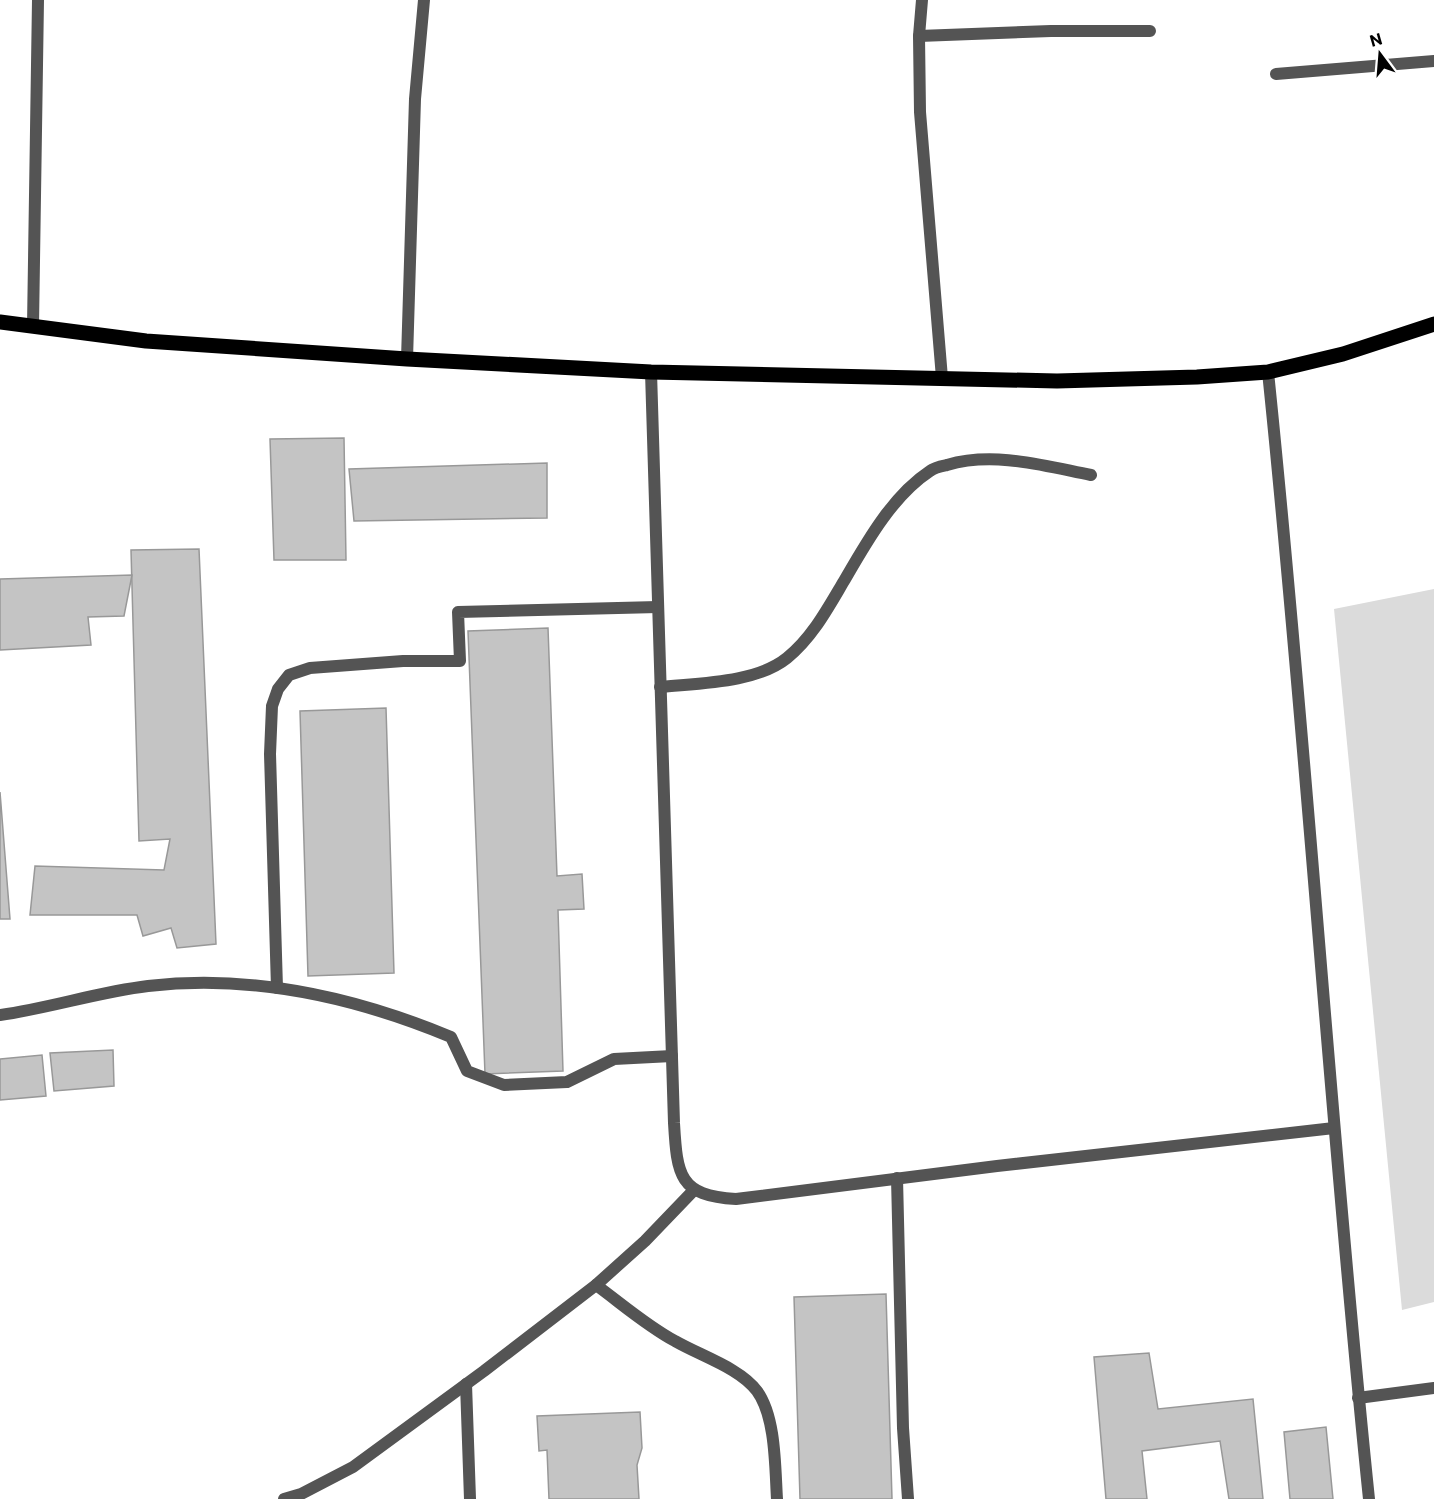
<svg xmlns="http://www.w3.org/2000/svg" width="1434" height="1499" font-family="Commissioner,sans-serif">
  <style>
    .green { fill: #dbdbdb }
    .building { fill: #c4c4c4; stroke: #989898; stroke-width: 1.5 }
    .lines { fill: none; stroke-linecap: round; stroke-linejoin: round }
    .service { stroke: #545454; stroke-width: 12 }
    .minor { stroke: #545454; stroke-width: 12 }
    .tertiary { stroke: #545454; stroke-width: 12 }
    .primary { stroke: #000; stroke-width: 15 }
  </style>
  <rect width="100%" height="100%" fill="#fff"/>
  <path class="green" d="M1434,589V1302L1402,1310L1334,609Z"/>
  <g class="building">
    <path d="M344,438L346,560H274L270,439Z"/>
    <path d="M547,463V518L354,521L349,469Z"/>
    <path d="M199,549L216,944L177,948L171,928L143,936L137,915H30L35,866L164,870L170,839L139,841L131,550Z"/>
    <path d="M132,575L124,616L88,617L91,645L0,650V579Z"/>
    <path d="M548,628L557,876L582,874L584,909L558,910L563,1071L485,1074L468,631Z"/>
    <path d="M386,708L394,973L308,976L300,711Z"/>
    <path d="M0,792L10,919H0Z"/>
    <path d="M113,1050L114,1086L54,1091L50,1053Z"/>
    <path d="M42,1055L46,1096L0,1100V1059Z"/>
    <path d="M886,1294L892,1499H800L794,1297Z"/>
    <path d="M1149,1353L1158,1409L1253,1399L1263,1499H1229L1220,1441L1142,1451L1147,1499H1106L1094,1357Z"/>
    <path d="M640,1412L642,1448L637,1465L639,1499H549L547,1450L539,1451L537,1416Z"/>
    <path d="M1326,1427L1333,1499H1290L1284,1432Z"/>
  </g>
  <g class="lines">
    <g class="service">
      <path d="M922,0L919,36L920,112L942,378"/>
      <path d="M919,36L1051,31H1150"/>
      <path d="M1276,74L1434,61"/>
      <path d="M651,372L674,1123C677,1175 679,1196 736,1199L997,1166L1334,1128"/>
      <path d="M660,687C699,683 756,683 787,658C812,638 828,608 844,581C866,543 892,496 930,471C935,467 942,466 947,465C994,451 1045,466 1091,475"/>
      <path d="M277,988L270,754L272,706L278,689L289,675L310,668L403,661H460L458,612L658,607"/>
      <path d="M0,1015C50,1008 98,992 148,986C252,974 355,997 451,1037L467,1071L504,1085L567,1082L614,1059L672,1056"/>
      <path d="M897,1178L903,1428L908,1499"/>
      <path d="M596,1285C622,1304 647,1326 675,1341C701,1356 740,1368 757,1391C776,1417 775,1468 777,1499"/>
      <path d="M466,1384L470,1499"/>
      <path d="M284,1499L301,1494L353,1467L484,1371L596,1285L645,1241L694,1190"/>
    </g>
    <g class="minor">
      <path d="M407,359L415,99L424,0"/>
      <path d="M1268,372C1307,747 1330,1124 1369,1499"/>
      <path d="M1358,1398L1434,1388"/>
    </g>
    <path class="tertiary" d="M33,326L38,0"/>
    <path class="primary" d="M0,322L146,341L407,359L651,372L1057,381L1197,377L1268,372L1343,354L1434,324"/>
  </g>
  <g transform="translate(1380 54) rotate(344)" stroke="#ffffff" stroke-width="4.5" paint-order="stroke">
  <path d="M0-4.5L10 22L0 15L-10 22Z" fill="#000000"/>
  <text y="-9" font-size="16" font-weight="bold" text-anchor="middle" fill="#000000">N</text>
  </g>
</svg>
